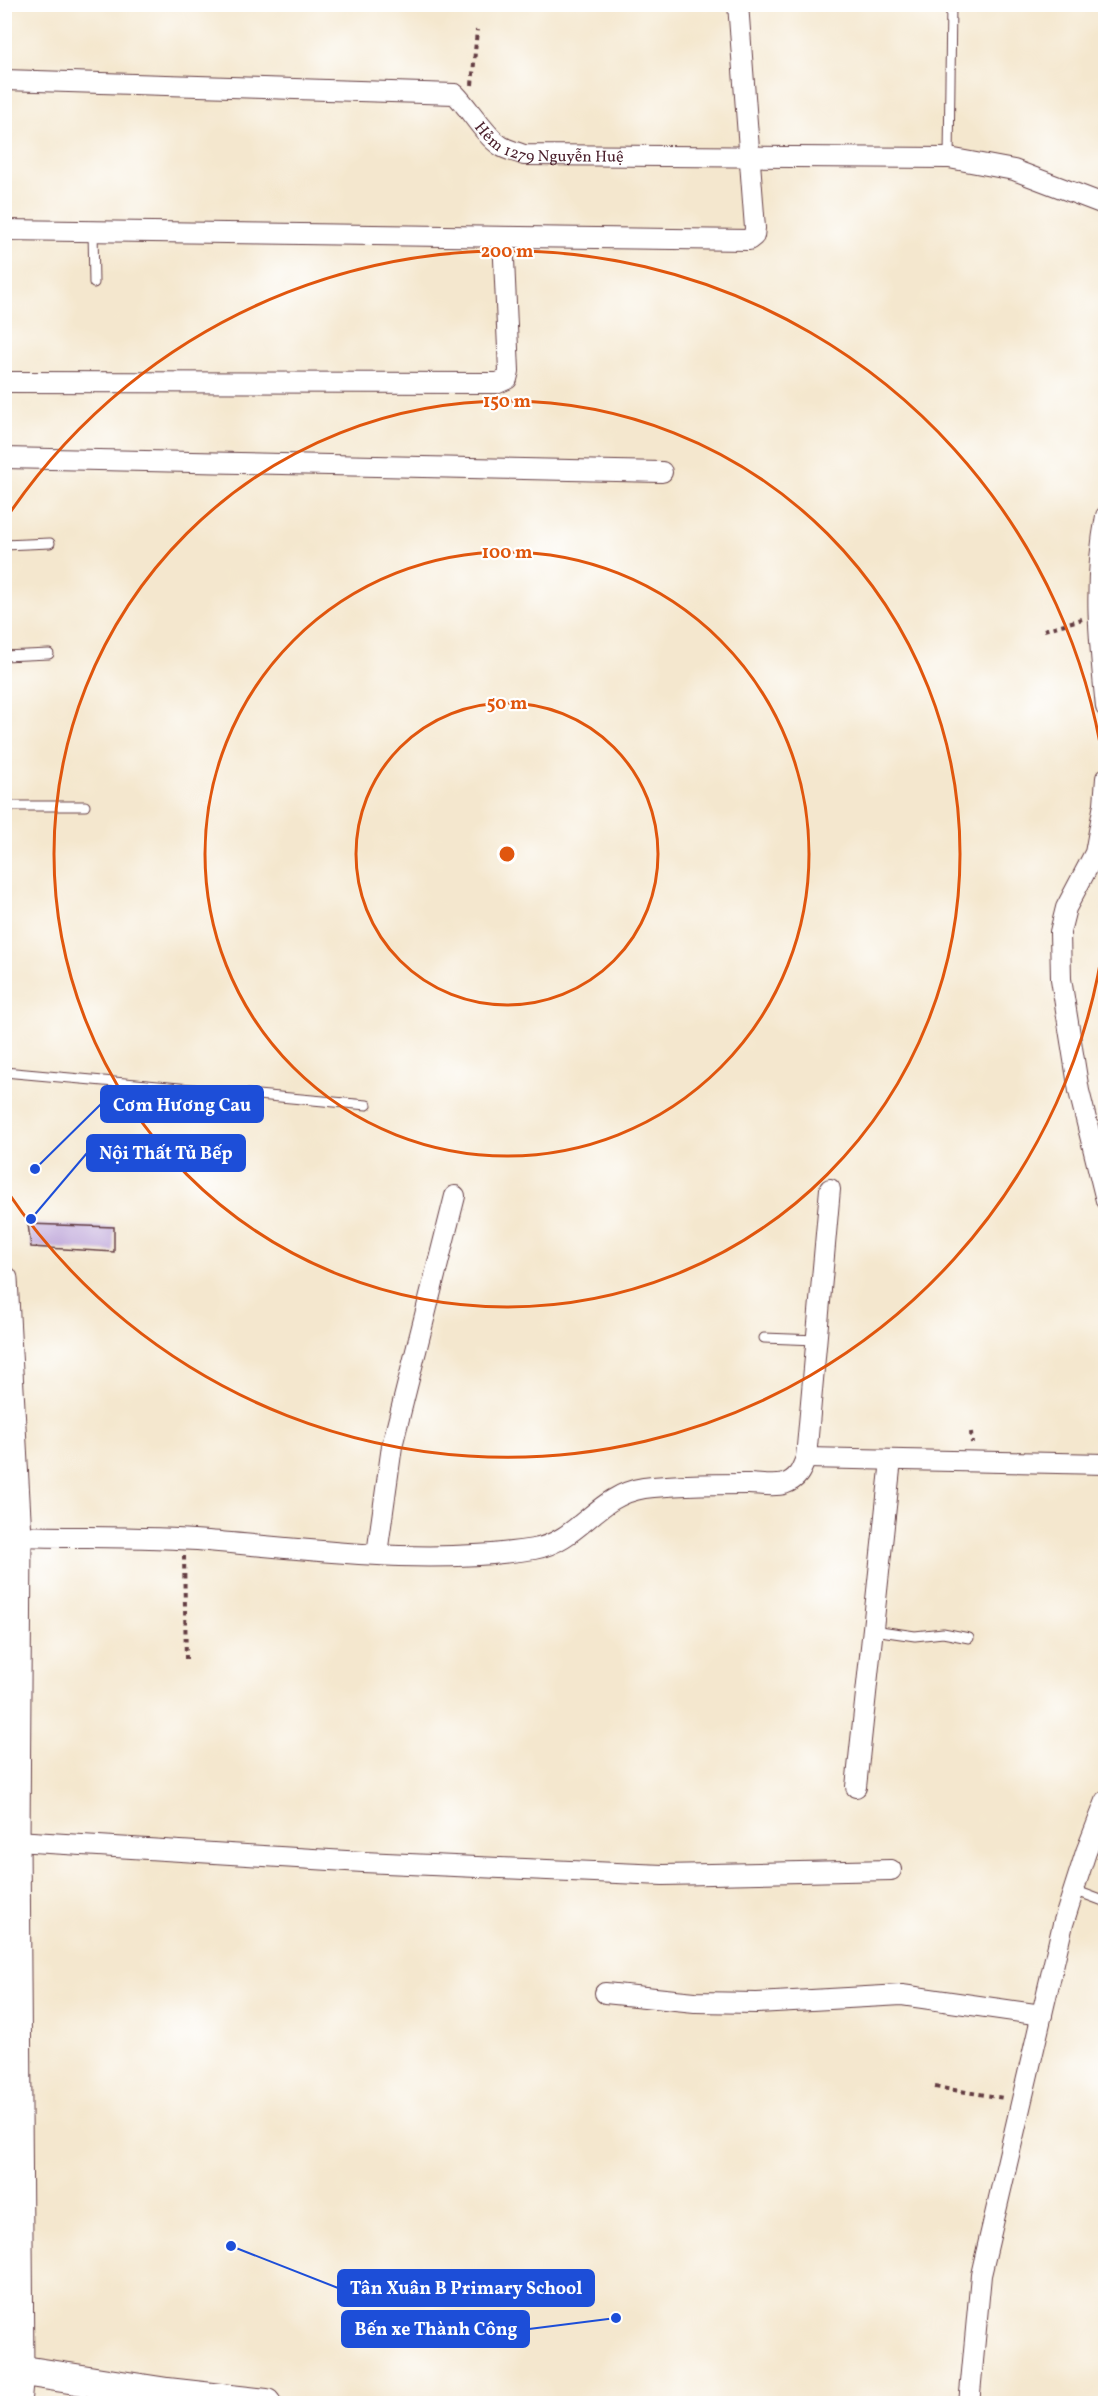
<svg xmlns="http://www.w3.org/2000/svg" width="1110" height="2408" font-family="Vollkorn,serif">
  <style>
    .building { fill: #bba3d7 }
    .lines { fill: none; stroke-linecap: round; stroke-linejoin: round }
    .lane-casing { stroke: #643d43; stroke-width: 11 }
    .street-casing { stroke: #643d43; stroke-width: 22 }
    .secondary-casing { stroke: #643d43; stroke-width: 29 }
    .primary-casing { stroke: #643d43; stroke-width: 32 }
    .path { stroke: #643d43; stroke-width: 4; stroke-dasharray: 4.5 4.5; stroke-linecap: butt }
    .lane { stroke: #fff; stroke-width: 9 }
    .street { stroke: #fff; stroke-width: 20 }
    .secondary { stroke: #fff; stroke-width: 27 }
    .primary { stroke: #fff; stroke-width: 30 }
    .ring { fill: none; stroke: #e0560e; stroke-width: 3 }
    .labels { text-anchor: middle; stroke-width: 4.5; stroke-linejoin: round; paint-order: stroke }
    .street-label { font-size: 16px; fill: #4a1f2b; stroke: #fff }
    .centre { fill: #e0560e; stroke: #fff; stroke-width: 3 }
    .ring-label { font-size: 18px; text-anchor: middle; font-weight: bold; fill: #e0560e; stroke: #fff; stroke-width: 4.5; stroke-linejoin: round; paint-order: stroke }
    .leader { fill: none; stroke: #1d4ed8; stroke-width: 2 }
    .callout-dot { fill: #1d4ed8; stroke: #fff; stroke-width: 2 }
    .callout { fill: #1d4ed8; stroke: #1d4ed8; stroke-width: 2 }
    .callout-label { font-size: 18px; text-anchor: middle; font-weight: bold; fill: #fff }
  </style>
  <rect width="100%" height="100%" fill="#fff"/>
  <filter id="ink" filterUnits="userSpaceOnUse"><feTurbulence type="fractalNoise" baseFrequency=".0167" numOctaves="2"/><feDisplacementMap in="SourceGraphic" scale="12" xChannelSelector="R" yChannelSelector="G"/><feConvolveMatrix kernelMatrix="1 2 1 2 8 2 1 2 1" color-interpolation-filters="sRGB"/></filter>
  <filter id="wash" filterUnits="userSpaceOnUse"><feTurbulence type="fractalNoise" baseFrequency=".008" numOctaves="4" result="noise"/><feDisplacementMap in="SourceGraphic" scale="24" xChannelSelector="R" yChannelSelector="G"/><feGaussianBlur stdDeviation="1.35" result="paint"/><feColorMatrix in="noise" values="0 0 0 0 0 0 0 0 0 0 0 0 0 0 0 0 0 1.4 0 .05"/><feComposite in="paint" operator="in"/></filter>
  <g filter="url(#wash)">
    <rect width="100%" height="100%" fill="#f4e7ce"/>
    <g id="blocks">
      <path class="building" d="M28,1224L114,1227V1252L31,1247Z"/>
    </g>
  </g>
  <g filter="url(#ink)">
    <use href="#blocks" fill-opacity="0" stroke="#643d43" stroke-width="1.5"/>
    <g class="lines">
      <defs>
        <g id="lane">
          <path d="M949,158L951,4"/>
          <path d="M93,231L94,283"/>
          <path d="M4,545L50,543"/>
          <path d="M4,656L49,654"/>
          <path d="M4,806H85"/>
          <path d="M4,1072L367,1105"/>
          <path d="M764,1338L817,1340"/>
          <path d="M873,1630L915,1636L943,1633L969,1638"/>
          <path d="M1074,1890L1106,1902"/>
        </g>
        <g id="street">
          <path id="s1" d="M4,80L455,94C470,109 485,136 501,146C507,150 517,152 524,155L949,158L1014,170L1106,205"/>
          <path d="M4,230L749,240L754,236L755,228L738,4"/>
          <path d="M4,382L498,383L507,379L509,371L503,237"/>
          <path d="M4,458L662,472"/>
          <path d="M1106,516C1093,584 1099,639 1106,707"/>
          <path d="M1106,778L1104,804L1095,853L1066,908L1060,932L1061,979L1079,1091L1106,1200"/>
          <path d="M806,1458L1106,1464"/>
          <path d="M18,1536C81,1538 145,1536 208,1541C316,1550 426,1566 534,1549C579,1541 597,1495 644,1488C678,1484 713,1484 748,1484C759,1484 774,1487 784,1484C798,1479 801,1471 806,1458L830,1189"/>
          <path d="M377,1554L392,1446L455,1196"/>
          <path d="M856,1787L891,1460"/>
          <path d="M16,1841L363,1862L663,1875L891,1870"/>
          <path d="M605,1993L695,2002L757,2003L902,1995L1042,2015"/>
          <path d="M969,2404L981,2275L1063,1924L1086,1852L1106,1801"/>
        </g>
        <path id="secondary" d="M4,1279L18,1536L16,1841L20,2372L17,2404"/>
        <path id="primary" d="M4,2368L167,2393L266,2404"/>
      </defs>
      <use href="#lane" class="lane-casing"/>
      <use href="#street" class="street-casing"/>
      <use href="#secondary" class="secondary-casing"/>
      <use href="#primary" class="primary-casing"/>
      <g class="path">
        <path d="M472,85L477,30"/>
        <path d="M1044,630L1082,619"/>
        <path d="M971,1432L972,1443"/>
        <path d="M184,1556L186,1659"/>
        <path d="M935,2087L1004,2098"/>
      </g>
      <use href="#lane" class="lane"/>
      <use href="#street" class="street"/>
      <use href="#secondary" class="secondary"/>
      <use href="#primary" class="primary"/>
    </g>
  </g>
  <g class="ring">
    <circle cx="507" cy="854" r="151"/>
    <circle cx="507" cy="854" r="302"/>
    <circle cx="507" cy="854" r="453"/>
    <path d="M1105 933A603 603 0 0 1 7 1191M7 517A603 603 0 0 1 1105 775"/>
  </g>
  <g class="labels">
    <g class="street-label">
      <text dy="6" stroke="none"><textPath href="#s1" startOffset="567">Hẻm 1279 Nguyễn Huệ</textPath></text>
    </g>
  </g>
  <circle cx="507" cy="854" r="9" class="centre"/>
  <g class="ring-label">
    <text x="507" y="257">200 m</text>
    <text x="507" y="407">150 m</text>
    <text x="507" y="558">100 m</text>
    <text x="507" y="709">50 m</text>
  </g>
  <path class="leader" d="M35 1169L101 1104M31 1219L87 1153M231 2246L338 2288M616 2318L529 2329"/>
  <g class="callout-dot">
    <circle cx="35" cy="1169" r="6"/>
    <circle cx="31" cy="1219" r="6"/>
    <circle cx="231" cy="2246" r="6"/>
    <circle cx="616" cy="2318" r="6"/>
  </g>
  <g class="callout">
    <rect x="101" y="1086" width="162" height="36" rx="6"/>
    <rect x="87" y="1135" width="158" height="36" rx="6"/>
    <rect x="338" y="2270" width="256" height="36" rx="6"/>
    <rect x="342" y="2311" width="187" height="36" rx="6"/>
  </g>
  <g class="callout-label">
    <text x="182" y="1111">Cơm Hương Cau</text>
    <text x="166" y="1159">Nội Thất Tủ Bếp</text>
    <text x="466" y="2294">Tân Xuân B Primary School</text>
    <text x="436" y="2335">Bến xe Thành Công</text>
  </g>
  <rect width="1110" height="2408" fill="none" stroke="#fff" stroke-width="24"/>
</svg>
